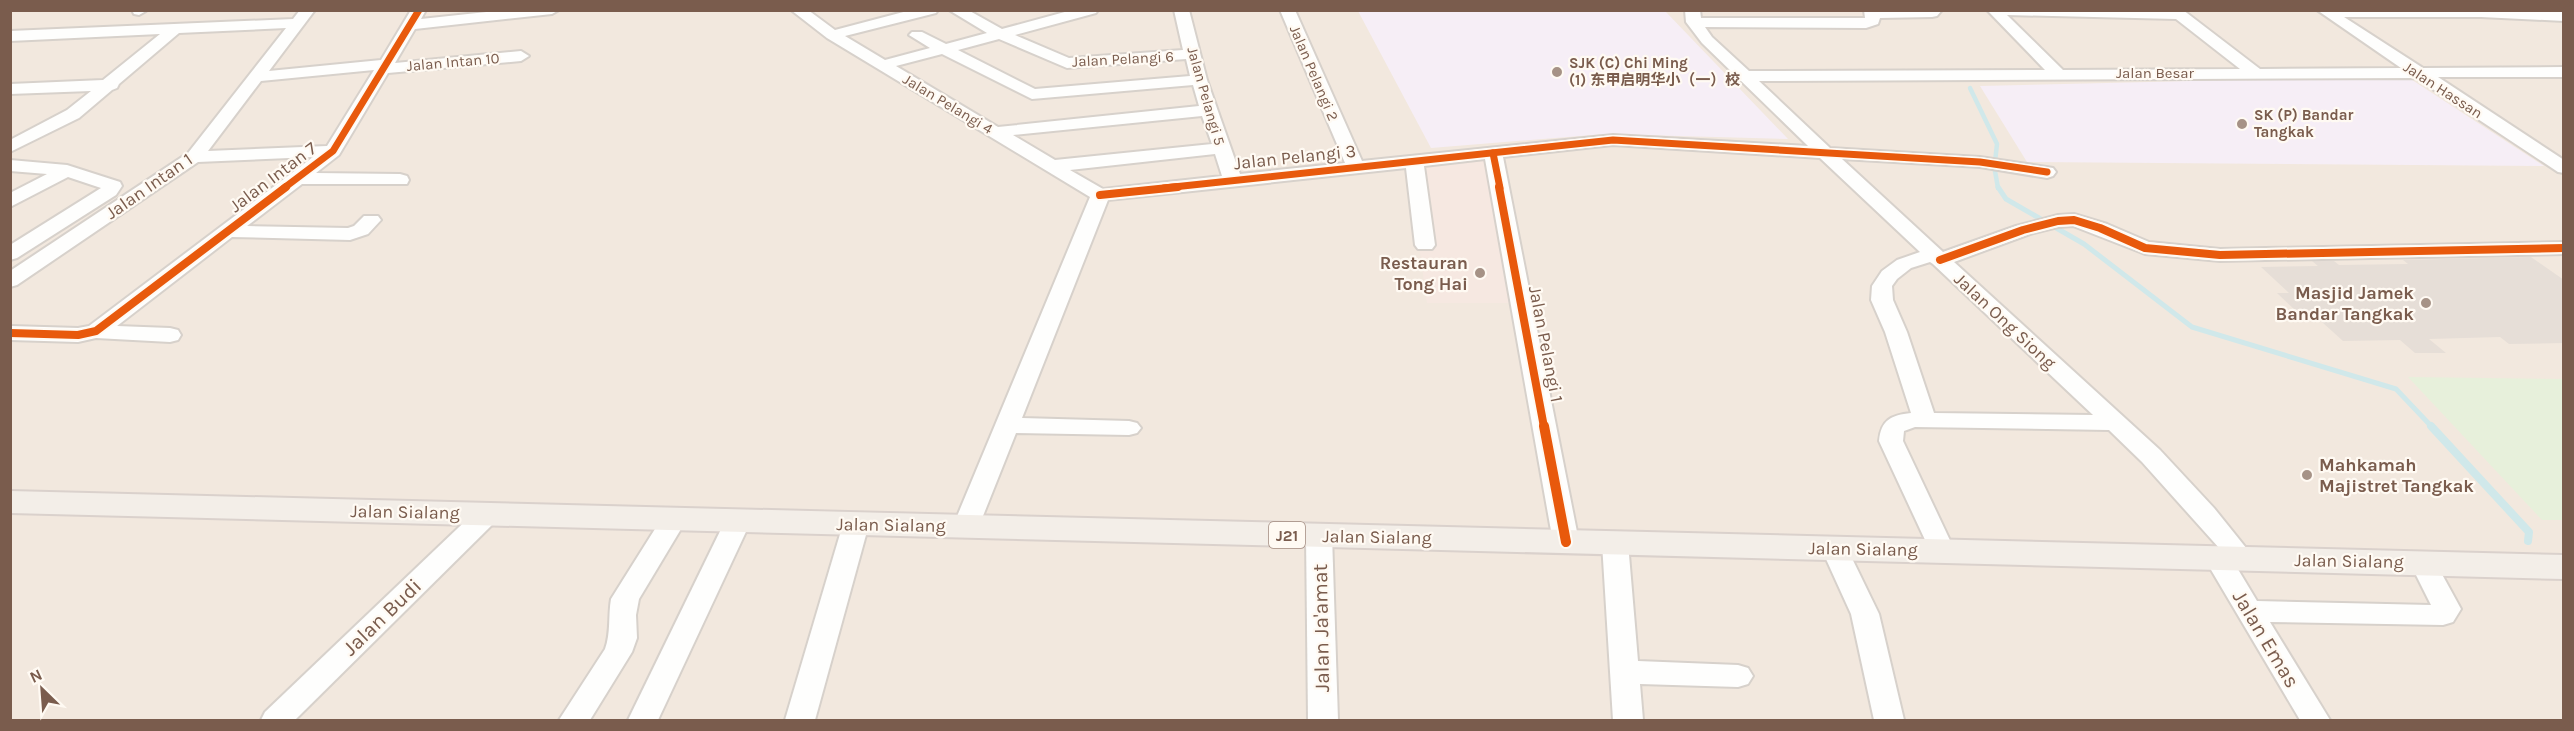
<svg xmlns="http://www.w3.org/2000/svg" width="2574" height="731" font-family="Karla,'Noto Sans SC',sans-serif">
  <style>
    .residential { fill: #f2e8de }
    .commercial { fill: #f6e8e1 }
    .education { fill: #f6eef6 }
    .green { fill: #e7f0db }
    .lines { fill: none; stroke-linecap: round; stroke-linejoin: round }
    .stream-far2 { stroke: #d0e8ea; stroke-width: 4.5 }
    .stream-far1 { stroke: #d0e8ea; stroke-width: 5 }
    .stream { stroke: #d0e8ea; stroke-width: 8 }
    .building { fill: #e6ded7 }
    .minor-casing { stroke: #d7d1cb; stroke-width: 4 }
    .major-casing { stroke: #dad1cc; stroke-width: 4 }
    .minor { fill: #fefefd; fill-rule: evenodd }
    .major { fill: #f3eee8; fill-rule: evenodd }
    .cycleway-far2-casing { stroke: #fffaf3; stroke-width: 10 }
    .cycleway-far1-casing { stroke: #fffaf3; stroke-width: 12 }
    .cycleway-casing { stroke: #fffaf3; stroke-width: 14 }
    .cycleway-far2 { stroke: #e8590c; stroke-width: 7 }
    .cycleway-far1 { stroke: #e8590c; stroke-width: 8 }
    .cycleway { stroke: #e8590c; stroke-width: 10 }
    .poi-dot { fill: #a69286; stroke: #fffaf3; stroke-width: 2 }
    .labels { text-anchor: middle; stroke-width: 4.5; stroke-linejoin: round; paint-order: stroke }
    .far-street-label { font-size: 15px; fill: #7a5c4d; stroke: #fffaf3 }
    .far-poi-label { font-size: 15px; font-weight: bold; fill: #7a5c4d; stroke: #fffaf3; text-anchor: start }
    .shield { fill: #fffaf3; stroke: #a28b7f; stroke-width: 1.5 }
    .shield-label { font-size: 16px; font-weight: bold; fill: #7a5c4d }
    .street-label { font-size: 18px; fill: #7a5c4d; stroke: #fffaf3 }
    .poi-label { font-size: 18px; font-weight: bold; fill: #7a5c4d; stroke: #fffaf3; text-anchor: end }
    .near-street-label { font-size: 21px; fill: #7a5c4d; stroke: #fffaf3 }
  </style>
  <rect width="100%" height="100%" fill="#f9f5f0"/>
  <path class="residential" d="M10,11H2563V720H11Z"/>
  <path class="commercial" d="M1500,155L1527,303H1427L1408,165Z"/>
  <g class="education">
    <path d="M1358,11H1665L1788,139L1605,134L1431,148Z"/>
    <path d="M2406,76L2544,166L2027,162L1980,86Z"/>
  </g>
  <path class="green" d="M2408,377L2563,379V520H2542Z"/>
  <g class="lines">
    <g class="stream-far2">
      <path d="M1970,88L1997,144L1995,162"/>
      <path d="M1995,171L1998,188"/>
    </g>
    <path class="stream-far1" d="M1998,187L2006,199L2084,244L2192,327L2396,389L2432,427"/>
    <path class="stream" d="M2431,426L2529,532L2528,541"/>
  </g>
  <path class="building" d="M2531,257L2564,280V343L2509,344L2500,337L2429,339L2446,353H2415L2400,340L2343,341L2312,313L2299,314L2277,293H2289L2261,267L2318,266L2312,261H2334L2339,265L2408,264L2403,260Z"/>
  <g class="lines">
    <defs>
      <g id="minor">
        <path d="M132,10H146V11L139,15L134,14Z"/>
        <path d="M300,10H315L269,71L381,60L411,10H426L421,19L505,10H559L552,14L415,29L395,63L521,51L529,56L521,61L388,73L339,155L316,173L400,174L407,176L409,180L407,184H302L247,226L348,228L354,226L364,216H378L381,220L368,234L350,240L232,237L117,326L170,328L178,330L181,335L178,340L170,342L96,338L78,342L10,340V326L78,328L89,326L313,157L198,162L17,285L10,287V271L188,153L286,28L179,33L119,84L117,88L112,90L79,118L10,152V140L67,110L91,91L10,94V84L103,80L160,34L10,41V31L293,19ZM374,70L327,146L208,151L261,81Z"/>
        <path d="M791,10H808L835,30L911,10H938L936,13L845,36L885,60L930,48L909,35L912,32H922L946,44L987,33L949,10H968L1002,29L1072,10H1098L1096,13L1015,35L1069,58L1183,50L1174,10H1189L1207,80L1240,174L1345,163L1280,10H1295L1362,161L1613,135L1808,146L1702,43L1686,22L1685,10H1700L1701,18H1865L1864,10H1942L1937,16L1932,17L1880,18L1878,24L1866,28L1705,27L1712,37L1749,71L2045,70L1987,10H2183L2260,69L2401,68L2317,10L2564,12V21L2481,17H2344L2423,68L2564,67V77H2438L2564,160V173L2558,172L2416,78L1759,81L1830,148L1980,157L2053,168L2056,172L2053,176L2047,178L1980,167L1842,159L1943,252L2016,226L2058,215L2074,214L2107,224L2149,242L2220,249L2564,242V254L2220,261L2145,254L2073,226L2058,227L2030,234L1954,262L2160,450L2214,508L2255,559L2251,566L2242,568L2236,566L2257,601L2431,605L2410,563L2414,556L2423,554L2432,556L2461,609L2453,622L2443,625L2270,622L2330,720H2300L2204,558L2208,551L2220,549L2142,462L2109,430L1915,427L1904,431L1903,441L1955,551L1951,557L1942,560L1933,557L1879,441C1881,420 1891,415 1911,413L1885,332L1871,300L1872,286L1882,271L1897,260L1920,252L1820,158L1613,145L1503,157L1579,542L1575,548L1566,551L1557,548L1553,542L1485,159L1424,166L1435,245L1432,249H1418L1415,245L1406,168L1108,200L1022,418L1129,421L1137,423L1141,428L1137,433L1129,435L1016,433L979,526L975,532L966,535L957,532L953,526L1090,197L827,38ZM2007,15L2176,19L2240,69L2063,70ZM999,39L1067,68L1186,59L1190,76L1035,89L958,50ZM942,54L1032,99L1193,85L1199,106L998,127L896,66ZM1202,116L1212,144L1055,160L1013,135ZM1215,154L1222,176L1103,189L1070,170ZM1930,262L1933,264L2093,415L1934,413L1907,332L1893,300L1892,286L1897,279L1911,268Z"/>
        <path d="M10,160L67,165L120,182L122,186L116,195L17,258L10,260V245L101,188L68,177L10,207V193L47,174L10,171Z"/>
        <path d="M488,505L497,508L501,514L497,520L295,720H261L265,712L479,508Z"/>
        <path d="M674,510L683,513L687,519L639,599L636,615L637,638L632,652L590,720H559L605,649C611,633 608,616 611,599L665,513Z"/>
        <path d="M738,512L747,515L751,521L658,720H628L725,521L729,515Z"/>
        <path d="M856,515L865,518L869,524L815,720H785L843,524L847,518Z"/>
        <path d="M1319,526L1328,529L1332,535L1338,720H1308L1306,535L1310,529Z"/>
        <path d="M1615,534L1624,537L1628,543L1638,661L1738,665L1748,668L1753,676L1748,684L1738,687L1640,684L1643,720H1613L1602,543L1606,537Z"/>
        <path d="M1834,539L1843,542L1847,548L1879,614L1904,720H1874L1851,614L1821,548L1825,542Z"/>
      </g>
      <path id="major" d="M10,491L2564,555V579L10,513Z"/>
    </defs>
    <use href="#minor" class="minor-casing"/>
    <use href="#major" class="major-casing"/>
    <use href="#minor" class="minor"/>
    <use href="#major" class="major"/>
    <defs>
      <g id="cycleway-far2">
        <path d="M1493,153L1500,188"/>
        <path d="M284,188L333,151L419,10"/>
        <path d="M1164,188L1613,140L1980,162L2047,172"/>
      </g>
      <g id="cycleway-far1">
        <path d="M1499,187L1544,427"/>
        <path d="M1100,195L1178,187"/>
        <path d="M1940,260L2023,230L2058,221L2074,220L2100,228L2145,248L2220,255L2564,248"/>
        <path d="M10,333L78,335L96,331L286,187"/>
      </g>
      <path id="cycleway" d="M1544,426L1566,542"/>
    </defs>
    <use href="#cycleway-far2" class="cycleway-far2-casing"/>
    <use href="#cycleway-far1" class="cycleway-far1-casing"/>
    <use href="#cycleway" class="cycleway-casing"/>
    <use href="#cycleway-far2" class="cycleway-far2"/>
    <use href="#cycleway-far1" class="cycleway-far1"/>
    <use href="#cycleway" class="cycleway"/>
  </g>
  <g class="poi-dot">
    <circle cx="1557" cy="72" r="6"/>
    <circle cx="2242" cy="124" r="6"/>
    <circle cx="1480" cy="273" r="6"/>
    <circle cx="2426" cy="303" r="6"/>
    <circle cx="2307" cy="475" r="6"/>
  </g>
  <g class="labels">
    <g class="far-street-label">
      <text transform="translate(1123 59) rotate(-3)" y="5">Jalan Pelangi 6</text>
      <text transform="translate(453 62) rotate(-5)" y="5">Jalan Intan 10</text>
      <text transform="translate(1314 73) rotate(67)" y="5">Jalan Pelangi 2</text>
      <text x="2155" y="78">Jalan Besar</text>
      <text transform="translate(2443 90) rotate(33)" y="5">Jalan Hassan</text>
      <text transform="translate(1206 96) rotate(74)" y="5">Jalan Pelangi 5</text>
      <text transform="translate(948 104) rotate(31)" y="5">Jalan Pelangi 4</text>
    </g>
    <g class="far-poi-label">
      <text x="1569" y="68">SJK (C) Chi Ming<tspan x="1569" dy="17">(1) 东甲启明华小（一）校</tspan></text>
      <text x="2254" y="120">SK (P) Bandar<tspan x="2254" dy="17">Tangkak</tspan></text>
    </g>
    <rect class="shield" x="1269" y="522" width="36" height="26" rx="4.5"/>
    <g class="shield-label">
      <text x="1287" y="541">J21</text>
    </g>
    <g class="street-label">
      <text transform="translate(1295 157) rotate(-6)" y="6">Jalan Pelangi 3</text>
      <text transform="translate(273 177) rotate(-37)" y="6">Jalan Intan 7</text>
      <text transform="translate(149 186) rotate(-35)" y="6">Jalan Intan 1</text>
      <text transform="translate(2005 321) rotate(43)" y="6">Jalan Ong Siong</text>
      <text transform="translate(1546 344) rotate(79)" y="6">Jalan Pelangi 1</text>
      <text transform="translate(405 512) rotate(1)" y="6">Jalan Sialang</text>
      <text transform="translate(891 525) rotate(1)" y="6">Jalan Sialang</text>
      <text transform="translate(1377 537) rotate(1)" y="6">Jalan Sialang</text>
      <text transform="translate(1863 549) rotate(1)" y="6">Jalan Sialang</text>
      <text transform="translate(2349 561) rotate(1)" y="6">Jalan Sialang</text>
    </g>
    <g class="poi-label">
      <text x="1468" y="269">Restauran<tspan x="1468" dy="21">Tong Hai</tspan></text>
      <text x="2414" y="299">Masjid Jamek<tspan x="2414" dy="21">Bandar Tangkak</tspan></text>
      <text x="2319" y="471" text-anchor="start">Mahkamah<tspan x="2319" dy="21">Majistret Tangkak</tspan></text>
    </g>
    <g class="near-street-label">
      <text transform="translate(382 617) rotate(-44)" y="7">Jalan Budi</text>
      <text transform="translate(1321 628) rotate(-91)" y="7">Jalan Ja'amat</text>
      <text transform="translate(2266 639) rotate(59)" y="7">Jalan Emas</text>
    </g>
  </g>
  <rect width="2574" height="731" fill="none" stroke="#7a5c4d" stroke-width="24"/>
  <g transform="translate(42 689) rotate(335)" stroke="#fffaf3" stroke-width="4.5" paint-order="stroke">
  <path d="M0-4.5L10 22L0 15L-10 22Z" fill="#7a5c4d"/>
  <text y="-9" font-size="16" font-weight="bold" text-anchor="middle" fill="#7a5c4d">N</text>
  </g>
</svg>
